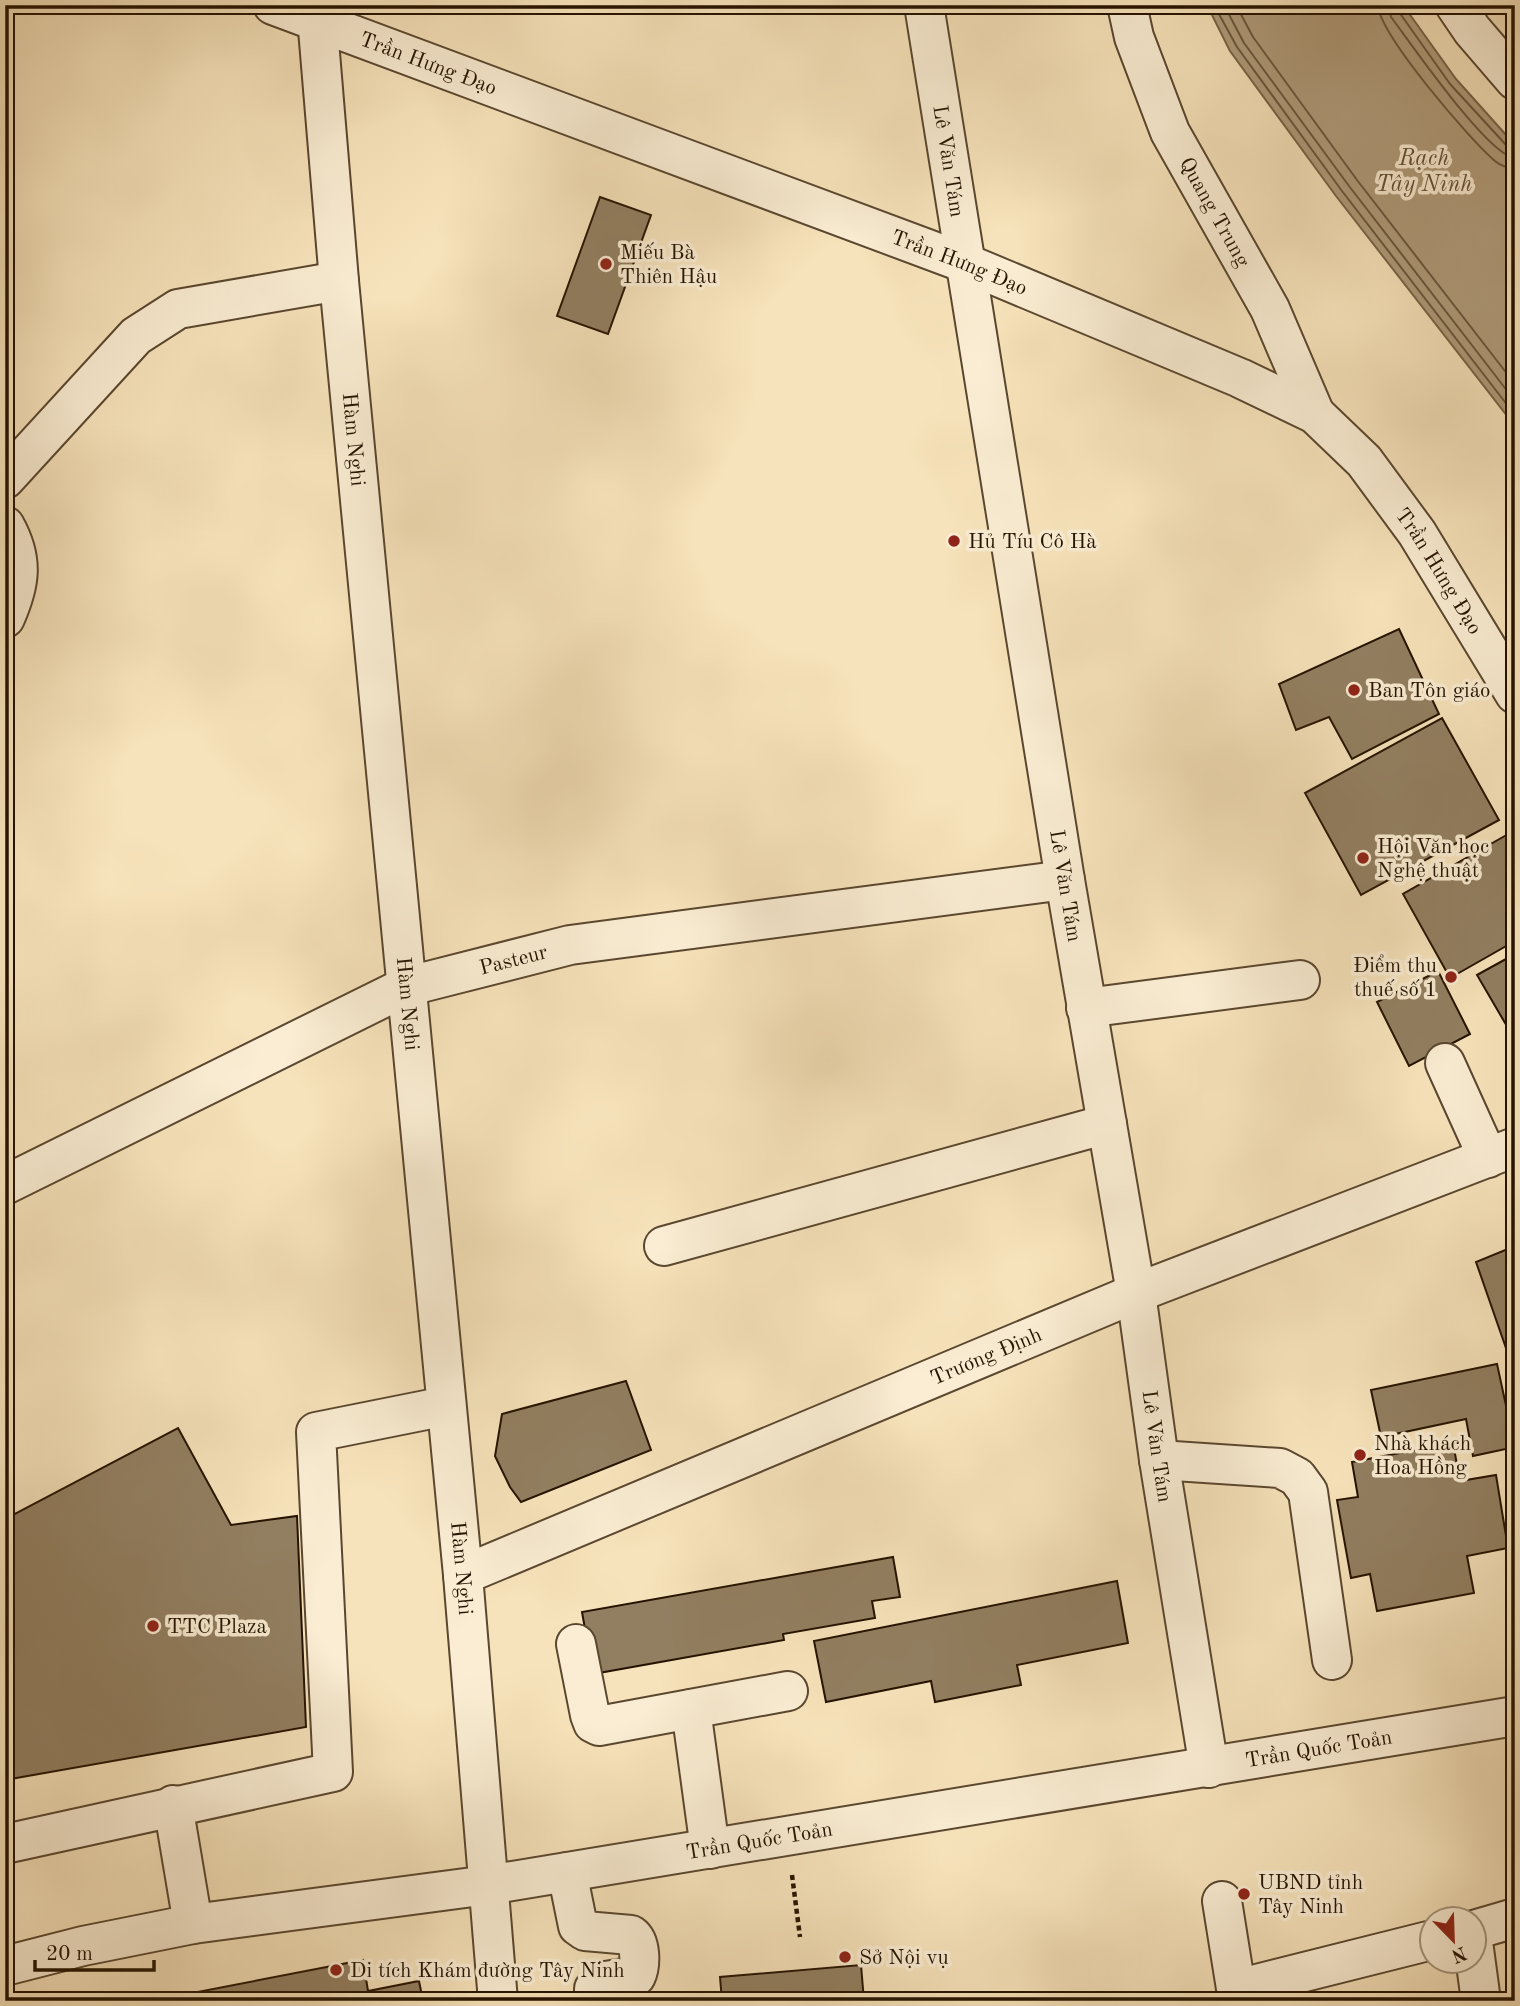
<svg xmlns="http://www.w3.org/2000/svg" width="1520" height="2006" font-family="'Old Standard TT',serif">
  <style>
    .water { fill: #b09c7b; stroke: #78654a; stroke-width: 2 }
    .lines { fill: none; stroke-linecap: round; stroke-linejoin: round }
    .shore { stroke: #6a583e; stroke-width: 2 }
    .building { fill: #927f61; stroke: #251300; stroke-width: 2 }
    .minor-casing { stroke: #5a472f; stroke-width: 42 }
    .path { stroke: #251300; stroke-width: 4.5; stroke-dasharray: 5 3.5; stroke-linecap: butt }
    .minor { stroke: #faedd3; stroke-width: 38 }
    .poi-dot { fill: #8f2418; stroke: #faedd3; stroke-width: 2.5 }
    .labels { text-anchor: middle; stroke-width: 7; stroke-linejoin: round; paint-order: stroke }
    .street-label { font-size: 21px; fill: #251300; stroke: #faedd3 }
    .poi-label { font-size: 21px; fill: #251300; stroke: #faedd3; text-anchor: start }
    .water-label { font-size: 23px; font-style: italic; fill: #645137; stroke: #faedd3 }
  </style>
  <rect width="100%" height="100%" fill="#f7e3bb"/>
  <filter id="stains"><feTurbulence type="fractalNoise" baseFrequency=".00286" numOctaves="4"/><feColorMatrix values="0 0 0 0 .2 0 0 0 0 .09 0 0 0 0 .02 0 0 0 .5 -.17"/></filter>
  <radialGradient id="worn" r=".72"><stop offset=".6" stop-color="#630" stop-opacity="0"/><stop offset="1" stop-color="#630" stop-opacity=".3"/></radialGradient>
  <path class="water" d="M1207,5H1403L1456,79L1515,145V426L1336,196L1230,51Z"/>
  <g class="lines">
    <g class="shore">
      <path d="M1214,5L1237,47L1342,191L1515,415"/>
      <path d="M1224,5L1244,43L1349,186L1515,401"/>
      <path d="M1236,5L1253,37L1357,180L1515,384"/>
      <path d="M1378,5C1379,34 1470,140 1495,161C1501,166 1507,168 1515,168"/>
      <path d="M1389,5L1391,17C1410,42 1488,156 1515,158"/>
      <path d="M1398,5L1399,12L1450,84L1507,146L1515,149"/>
    </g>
  </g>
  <g class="building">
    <path d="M600,197L651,215L608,334L557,316Z"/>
    <path d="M1399,629L1439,714L1352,759L1329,717L1296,730L1279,684Z"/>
    <path d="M1442,718L1499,820L1361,895L1305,793Z"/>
    <path d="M1510,833L1515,841V941L1450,978L1403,894Z"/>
    <path d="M1515,954V1040L1477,975Z"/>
    <path d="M1438,971L1470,1034L1409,1066L1377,1002Z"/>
    <path d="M1515,1246V1374L1476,1262Z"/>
    <path d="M1497,1364L1515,1447L1473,1456L1466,1419L1381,1437L1371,1390Z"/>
    <path d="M626,1381L651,1450L521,1502L510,1487L495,1456L502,1414Z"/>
    <path d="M178,1428L231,1525L297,1516L306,1727L5,1780V1519Z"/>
    <path d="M1453,1443L1460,1481L1496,1475L1508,1548L1467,1556L1474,1593L1377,1611L1370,1574L1351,1578L1337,1500L1358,1497L1352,1462Z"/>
    <path d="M893,1557L900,1597L872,1601L875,1618L783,1634L784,1640L593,1674L582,1612Z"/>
    <path d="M1117,1581L1128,1643L1017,1665L1021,1685L935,1702L931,1681L826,1702L814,1641Z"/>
    <path d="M363,1960L368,1991L419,1981L423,2001H151Z"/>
    <path d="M861,1965L864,2001H722L720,1977Z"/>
  </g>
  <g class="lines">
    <defs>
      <g id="minor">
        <path id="s1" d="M273,5L965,263L1240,378L1315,414L1364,461L1417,533L1515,694"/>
        <path id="s2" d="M316,5L339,281L463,1575L498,2001"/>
        <path id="s3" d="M924,5L1065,880L1136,1293L1159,1460L1209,1768"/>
        <path id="s4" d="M1127,5L1134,37L1170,132L1270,309L1315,414"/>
        <path d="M1455,5L1472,30L1515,80"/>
        <path d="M5,479L136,336L178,309L339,281"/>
        <path d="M5,526C24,560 20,584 5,618"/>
        <path d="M1086,1008L1300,980"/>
        <path d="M1445,1063L1488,1158"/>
        <path id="s5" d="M5,1185L405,987L570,945L1065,880"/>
        <path d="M664,1246L1107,1124"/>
        <path d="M1159,1460L1280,1468L1297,1477L1308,1492L1332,1660"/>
        <path id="s6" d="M463,1575L1136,1293L1515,1147"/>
        <path d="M576,1644L590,1715L593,1723L599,1726L788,1691"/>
        <path d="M691,1709L710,1849"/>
        <path d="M173,1805L193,1924"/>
        <path d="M5,1844L333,1772L316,1432L446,1406"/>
        <path d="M567,1872L578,1926L585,1931L631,1935C641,1942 641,1965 636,1976L606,1981L594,1989V2001"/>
        <path d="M1222,1901L1238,2001"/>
        <path d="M1474,1930L1515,1918"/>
        <path d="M1474,1949L1481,2001"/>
        <path id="s7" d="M5,1966L83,1946L193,1924L488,1885L1515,1716"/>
        <path d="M1237,1989L1432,1940"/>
      </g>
    </defs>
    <use href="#minor" class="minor-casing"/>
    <path class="path" d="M792,1875L800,1937"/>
    <use href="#minor" class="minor"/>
  </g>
  <g class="poi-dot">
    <circle cx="606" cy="264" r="7"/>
    <circle cx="954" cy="541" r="7"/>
    <circle cx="1354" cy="690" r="7"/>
    <circle cx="1363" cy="858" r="7"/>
    <circle cx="1451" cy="977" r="7"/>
    <circle cx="1360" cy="1455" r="7"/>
    <circle cx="153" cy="1626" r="7"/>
    <circle cx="1244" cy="1894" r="7"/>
    <circle cx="845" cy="1957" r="7"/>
    <circle cx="336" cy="1970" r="7"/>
  </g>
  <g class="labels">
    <g class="street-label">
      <text dy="7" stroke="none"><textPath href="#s1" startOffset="166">Trần Hưng Đạo</textPath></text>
      <text dy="7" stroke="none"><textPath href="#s3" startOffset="158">Lê Văn Tám</textPath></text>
      <text dy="7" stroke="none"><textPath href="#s4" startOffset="226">Quang Trung</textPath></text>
      <text dy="7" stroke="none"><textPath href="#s1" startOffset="733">Trần Hưng Đạo</textPath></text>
      <text dy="7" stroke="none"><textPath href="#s2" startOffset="436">Hàm Nghi</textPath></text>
      <text dy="7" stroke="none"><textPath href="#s1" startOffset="1321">Trần Hưng Đạo</textPath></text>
      <text dy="7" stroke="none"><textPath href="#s3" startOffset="892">Lê Văn Tám</textPath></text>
      <text dy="7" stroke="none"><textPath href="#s5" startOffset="558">Pasteur</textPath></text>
      <text dy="7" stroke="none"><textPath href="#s2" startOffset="1003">Hàm Nghi</textPath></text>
      <text dy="7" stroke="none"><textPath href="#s6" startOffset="567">Trương Định</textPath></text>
      <text dy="7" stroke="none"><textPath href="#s3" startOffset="1460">Lê Văn Tám</textPath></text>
      <text dy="7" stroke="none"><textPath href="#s2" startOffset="1570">Hàm Nghi</textPath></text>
      <text dy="7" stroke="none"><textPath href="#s7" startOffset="1332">Trần Quốc Toản</textPath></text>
      <text dy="7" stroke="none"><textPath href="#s7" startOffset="765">Trần Quốc Toản</textPath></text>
    </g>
    <g class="poi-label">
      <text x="620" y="259">Miếu Bà<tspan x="620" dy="24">Thiên Hậu</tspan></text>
      <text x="968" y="548">Hủ Tíu Cô Hà</text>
      <text x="1368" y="697">Ban Tôn giáo</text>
      <text x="1377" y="853">Hội Văn học<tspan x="1377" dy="24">Nghệ thuật</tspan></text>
      <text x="1437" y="972" text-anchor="end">Điểm thu<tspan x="1437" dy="24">thuế số 1</tspan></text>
      <text x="1374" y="1450">Nhà khách<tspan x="1374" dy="24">Hoa Hồng</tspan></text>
      <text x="167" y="1633">TTC Plaza</text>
      <text x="1258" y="1889">UBND tỉnh<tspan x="1258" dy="24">Tây Ninh</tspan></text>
      <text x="859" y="1964">Sở Nội vụ</text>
      <text x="350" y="1977">Di tích Khám đường Tây Ninh</text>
    </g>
    <g class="water-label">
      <text x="1424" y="165">Rạch<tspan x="1424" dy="26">Tây Ninh</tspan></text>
    </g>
  </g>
  <rect width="1520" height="2006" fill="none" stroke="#f7e3bb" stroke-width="28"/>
  <rect x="7" y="7" width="1506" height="1992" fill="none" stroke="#251300" stroke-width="3.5"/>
  <rect x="14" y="14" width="1492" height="1978" fill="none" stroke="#251300" stroke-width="2"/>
  <g transform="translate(1453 1940) rotate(157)"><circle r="33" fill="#faedd3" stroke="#a5967f" stroke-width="2"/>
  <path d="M0-5L12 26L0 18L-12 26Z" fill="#8f2418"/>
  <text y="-10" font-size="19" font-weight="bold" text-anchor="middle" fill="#251300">N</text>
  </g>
  <path d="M35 1960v10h119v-10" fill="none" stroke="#251300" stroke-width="3.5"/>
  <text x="46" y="1960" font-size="21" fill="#251300" stroke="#faedd3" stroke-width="5" paint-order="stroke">20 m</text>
  <rect width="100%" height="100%" filter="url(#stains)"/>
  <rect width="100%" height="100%" fill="url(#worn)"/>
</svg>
